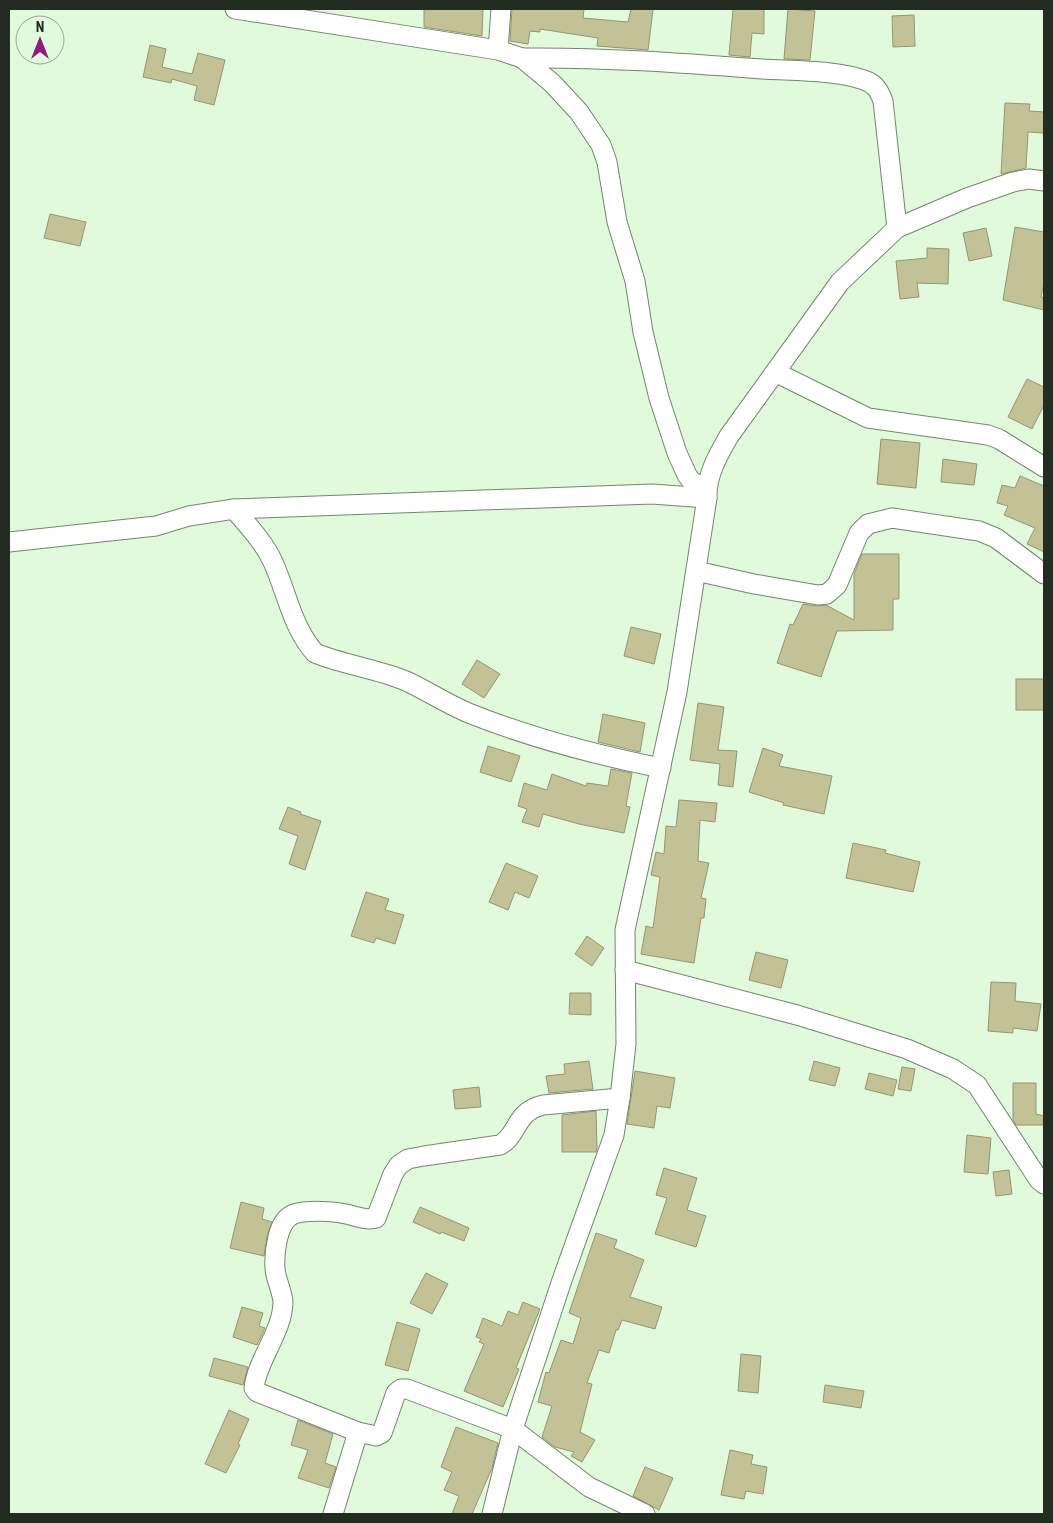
<svg xmlns="http://www.w3.org/2000/svg" width="1053" height="1523" font-family="'Roboto Condensed',sans-serif">
  <style>
    .building { fill: #c3c296; stroke: #959473 }
    .lines { fill: none; stroke-linecap: round; stroke-linejoin: round }
    .minor-casing { stroke: #71876c; stroke-width: 21 }
    .minor { stroke: #fff; stroke-width: 19 }
  </style>
  <rect width="100%" height="100%" fill="#e2fadc"/>
  <g class="building">
    <path d="M424,9H483L482,36L424,27Z"/>
    <path d="M512,9H584L583,18L628,22L631,9H653L648,50L597,46L598,38L540,29V32L530,31L528,44L510,41Z"/>
    <path d="M733,9H764V34L752,33L750,57L729,55Z"/>
    <path d="M788,9L815,11L810,60L784,59Z"/>
    <path d="M914,15L915,46L893,47L892,16Z"/>
    <path d="M150,45L166,49L162,67L192,74L198,53L225,60L214,105L194,100L197,86L172,79L171,83L143,77Z"/>
    <path d="M1005,103L1030,104L1029,111L1044,112V133L1028,132L1026,168L1001,174Z"/>
    <path d="M50,214L86,222L80,246L44,238Z"/>
    <path d="M1015,227L1044,232V283L1041,297L1044,298V310L1003,300Z"/>
    <path d="M986,228L992,256L969,261L963,233Z"/>
    <path d="M927,248L949,249L948,284L917,283L919,297L900,299L896,261L927,258Z"/>
    <path d="M1027,379L1044,387V405L1032,429L1008,417Z"/>
    <path d="M881,439L920,443L916,488L877,484Z"/>
    <path d="M943,459L977,464L974,485L941,482Z"/>
    <path d="M1020,476L1044,486V552L1027,544L1035,528L1004,515L1008,506L997,503L1002,485L1015,488Z"/>
    <path d="M862,554H899V599H893V630L837,631L821,677L777,663L790,624L793,625L803,604L816,606L826,605L854,620V574Z"/>
    <path d="M631,627L661,634L654,664L624,656Z"/>
    <path d="M477,660L500,674L484,698L462,684Z"/>
    <rect x="1016" y="679" width="28" height="31"/>
    <path d="M698,703L724,707L718,750L737,751L733,787L718,785L720,764L690,760Z"/>
    <path d="M603,714L645,723L640,752L598,742Z"/>
    <path d="M488,746L520,756L511,782L480,772Z"/>
    <path d="M763,748L783,755L779,766L832,776L824,814L783,805L784,803L749,792Z"/>
    <path d="M611,769L632,773L626,806L630,807L624,833L579,824L543,814L539,827L522,822L527,809L518,806L524,783L547,790L552,774L586,786L587,783L608,786Z"/>
    <path d="M679,800L717,803L715,822L700,820L698,861L709,863L701,898L706,899L704,918H701L694,963L641,954L646,926L653,928L660,877L651,875L656,852L664,854L666,826L676,827Z"/>
    <path d="M288,807L301,812L300,814L321,821L305,870L289,864L298,836L279,829Z"/>
    <path d="M853,843L886,850L885,853L920,862L913,892L846,878Z"/>
    <path d="M506,863L538,876L529,898L515,892L508,910L489,902Z"/>
    <path d="M366,892L389,899L385,910L404,915L395,944L376,938L374,943L351,936Z"/>
    <path d="M587,936L604,948L592,966L575,954Z"/>
    <path d="M756,952L788,960L781,988L749,980Z"/>
    <path d="M991,982L1016,983L1015,1001L1041,1004L1037,1031L1013,1028V1033L988,1031Z"/>
    <path d="M570,993H591V1015L569,1014Z"/>
    <path d="M589,1061L593,1089L549,1093L546,1076L565,1074L564,1064Z"/>
    <path d="M814,1061L840,1068L835,1086L809,1080Z"/>
    <path d="M902,1067L915,1069L911,1091L898,1089Z"/>
    <path d="M635,1071L675,1078L670,1108L657,1106L654,1128L627,1124Z"/>
    <path d="M869,1073L897,1080L893,1096L865,1089Z"/>
    <path d="M1013,1083H1036V1114L1044,1116V1125H1016L1013,1119Z"/>
    <path d="M479,1087L481,1107L455,1109L453,1090Z"/>
    <path d="M596,1111L597,1148L596,1152H562V1115Z"/>
    <path d="M967,1135L991,1138L988,1174L964,1172Z"/>
    <path d="M664,1168L697,1178L687,1210L706,1216L696,1247L655,1234L667,1198L656,1195Z"/>
    <path d="M1009,1170L1012,1194L996,1196L993,1172Z"/>
    <path d="M241,1202L264,1208L262,1219L272,1222L267,1236L264,1256L230,1248Z"/>
    <path d="M420,1207L469,1228L464,1241L441,1232L440,1234L413,1222Z"/>
    <path d="M596,1233L617,1240L614,1248L644,1260L630,1297L662,1307L655,1329L622,1320L618,1330H616L609,1353L599,1350L587,1383L592,1384L580,1432L595,1440L582,1462L571,1456L574,1452L555,1447L542,1437L552,1406L538,1402L546,1372L549,1373L561,1340L573,1344L581,1318L569,1313Z"/>
    <path d="M426,1273L448,1284L432,1314L410,1303Z"/>
    <path d="M523,1302L540,1309L516,1368L519,1369L503,1407L464,1391L484,1344L479,1342L481,1339L476,1337L483,1318L502,1326L508,1311L518,1315Z"/>
    <path d="M242,1307L263,1313L259,1326L265,1328L257,1345L233,1337Z"/>
    <path d="M397,1322L420,1329L408,1371L385,1365Z"/>
    <path d="M741,1354L761,1356L758,1393L738,1391Z"/>
    <path d="M214,1358L248,1367L243,1385L209,1376Z"/>
    <path d="M825,1385L864,1391L861,1408L823,1402Z"/>
    <path d="M229,1410L249,1419L238,1444L240,1445L226,1473L205,1464Z"/>
    <path d="M298,1420L333,1434L325,1463L336,1467L329,1488L298,1478L308,1450L291,1445Z"/>
    <path d="M456,1427L498,1443L492,1468L472,1514H452L459,1496L444,1490L452,1472L441,1467Z"/>
    <path d="M730,1450L753,1455L751,1464L767,1467L763,1494L746,1491L744,1499L721,1495Z"/>
    <path d="M645,1467L673,1478L659,1510L633,1496Z"/>
  </g>
  <g class="lines">
    <defs>
      <g id="minor">
        <path d="M235,9L498,50L522,58L552,83L579,112L601,145L607,162L617,222L635,281L643,332L659,398L677,453L687,475L692,482L706,488"/>
        <path d="M498,50L501,9"/>
        <path d="M522,58C602,57 682,63 762,69C793,71 835,70 864,80C876,84 879,91 883,101L897,228"/>
        <path d="M775,372L868,418L988,435L999,439L1044,467"/>
        <path d="M234,509C248,526 264,542 273,562C287,593 292,627 315,653C344,665 378,669 406,681C428,691 448,705 471,714C532,738 596,755 661,768"/>
        <path d="M9,542L156,526L189,516L234,509L652,494L707,498"/>
        <path d="M696,571L754,584L818,595L827,594L837,585L859,533L868,524L892,518L979,531L996,538L1044,574"/>
        <path d="M625,970L797,1015L907,1049L953,1069L977,1085L1039,1180L1044,1184"/>
        <path d="M620,1098L543,1105C514,1112 519,1135 500,1145L424,1156L408,1159L399,1165L393,1174L376,1218C367,1221 356,1216 346,1214C333,1211 307,1210 294,1214C277,1220 274,1253 275,1269C276,1280 282,1290 283,1302C283,1331 257,1360 254,1388L257,1392L358,1432L376,1436L382,1433L396,1393L401,1389H407L513,1429L589,1487L645,1514"/>
        <path d="M333,1514L358,1432"/>
        <path d="M492,1514L513,1429L533,1368L562,1280L614,1135L620,1098L626,1044L625,930L677,692L707,498C706,476 718,455 729,436L840,282L897,228L967,198L1013,182L1029,179L1044,181"/>
      </g>
    </defs>
    <use href="#minor" class="minor-casing"/>
    <use href="#minor" class="minor"/>
  </g>
  <rect width="1053" height="1523" fill="none" stroke="#232c21" stroke-width="20"/>
  <g transform="translate(40 40)"><circle r="24" fill="#e2fadc" stroke="#96a891"/>
  <path d="M0-4L9 19L0 12L-9 19Z" fill="#8f1c7c"/>
  <text y="-8" font-size="14" font-weight="bold" text-anchor="middle" fill="#232c21">N</text>
  </g>
</svg>
